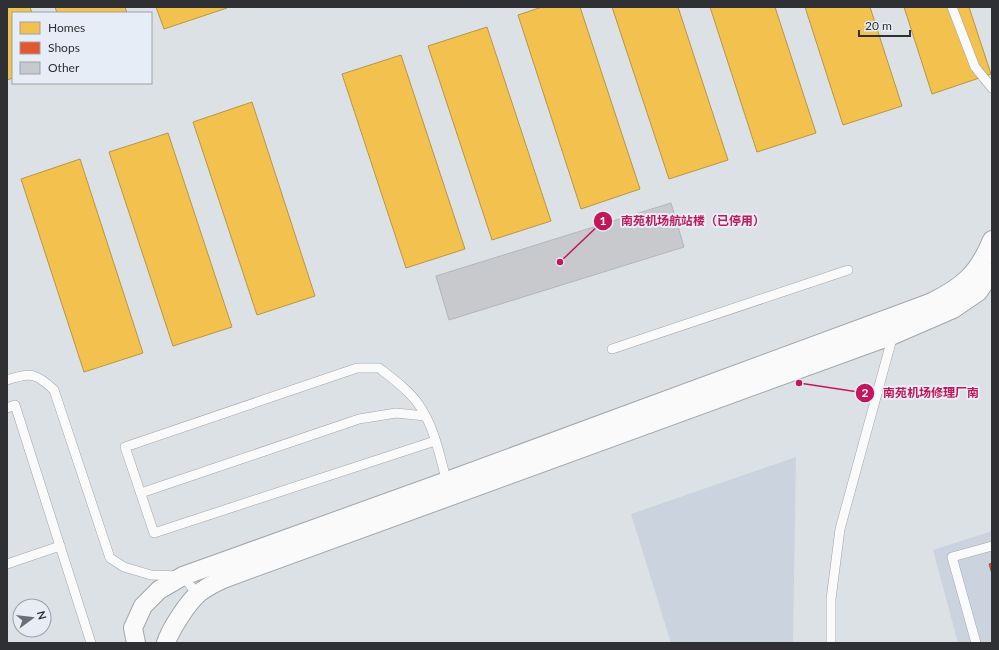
<svg xmlns="http://www.w3.org/2000/svg" width="999" height="650" font-family="Lato,'Noto Sans SC',sans-serif">
  <style>
    .built { fill: #cbd3de }
    .homes { fill: #f2c14e; stroke: #b79646 }
    .shops { fill: #e4572e; stroke: #ad4b30 }
    .building { fill: #c8c9cd; stroke: #b4b5b9 }
    .lines { fill: none; stroke-linecap: round; stroke-linejoin: round }
    .lane-casing { stroke: #a2a5a9; stroke-width: 10 }
    .street-casing { stroke: #a2a5a9; stroke-width: 20 }
    .lane { stroke: #fafafb; stroke-width: 9 }
    .street { stroke: #fafafb; stroke-width: 18 }
    .leader { fill: none; stroke: #c2185b; stroke-width: 1.5 }
    .callout-dot { fill: #c2185b; stroke: #e6edf6; stroke-width: 1.5 }
    .mark-label { font-size: 12px; text-anchor: middle; font-weight: bold; fill: #fff }
    .callout-label { font-size: 12px; text-anchor: middle; font-weight: bold; fill: #c2185b; stroke: #e6edf6; stroke-width: 4; stroke-linejoin: round; paint-order: stroke }
  </style>
  <rect width="100%" height="100%" fill="#dce1e6"/>
  <g class="built">
    <path d="M796,457L793,643H671L631,514Z"/>
    <path d="M992,531V643H958L933,550Z"/>
  </g>
  <g class="homes">
    <path d="M7,7H30L32,13H13V78L7,80Z"/>
    <path d="M55,7H125L127,13H57Z"/>
    <path d="M156,7H226L227,8L164,29Z"/>
    <path d="M542,7H580L640,189L581,209L518,15Z"/>
    <path d="M612,7H678L728,160L669,179Z"/>
    <path d="M710,7H775L816,133L757,152Z"/>
    <path d="M805,7H870L902,106L843,125Z"/>
    <path d="M904,7H969L991,74L932,94Z"/>
    <path d="M487,27L551,221L492,240L428,46Z"/>
    <path d="M401,55L465,249L406,268L342,74Z"/>
    <path d="M252,102L315,296L257,315L193,122Z"/>
    <path d="M168,133L232,327L173,346L109,152Z"/>
    <path d="M80,159L143,353L84,372L21,179Z"/>
  </g>
  <path class="shops" d="M992,563V574L989,564Z"/>
  <path class="building" d="M671,203L684,247L449,320L436,276Z"/>
  <g class="lines">
    <defs>
      <g id="lane">
        <path d="M952,7L975,67L992,88"/>
        <path d="M612,349L848,270"/>
        <path d="M7,380C31,372 36,373 54,390L110,558L124,567L151,575L183,576L197,594"/>
        <path d="M7,408L15,405L91,643"/>
        <path d="M435,441L154,533L125,447L357,368H379C392,378 410,391 419,405C435,428 440,457 447,483"/>
        <path d="M141,493L359,419L396,413L425,416"/>
        <path d="M7,564L60,546"/>
        <path d="M831,643V599L840,529L893,335"/>
        <path d="M976,643L952,557L992,546"/>
      </g>
      <g id="street">
        <path d="M136,643L133,628L143,606L159,590L183,576L447,481L930,303C963,287 978,274 992,240"/>
        <path d="M166,643C170,630 188,602 199,593C206,587 215,583 223,579L893,335L953,309L978,292L992,272"/>
      </g>
    </defs>
    <use href="#lane" class="lane-casing"/>
    <use href="#street" class="street-casing"/>
    <use href="#lane" class="lane"/>
    <use href="#street" class="street"/>
  </g>
  <path class="leader" d="M560 262L603 221M799 383L865 393"/>
  <g class="callout-dot">
    <circle cx="560" cy="262" r="4"/>
    <circle cx="799" cy="383" r="4"/>
    <circle cx="603" cy="221" r="10"/>
    <circle cx="865" cy="393" r="10"/>
  </g>
  <g class="mark-label">
    <text x="603" y="225">1</text>
    <text x="865" y="397">2</text>
  </g>
  <g class="callout-label">
    <text x="693" y="225">南苑机场航站楼（已停用）</text>
    <text x="931" y="397">南苑机场修理厂南</text>
  </g>
  <rect width="999" height="650" fill="none" stroke="#2e3034" stroke-width="16"/>
  <rect x="12" y="12" width="140" height="72" fill="#e6edf6" stroke="#9ca1a8"/>
  <rect x="20" y="22" width="20" height="12" fill="#f2c14e" stroke="#9ca1a8"/>
  <text x="48" y="32" font-size="12" fill="#2e3034">Homes</text>
  <rect x="20" y="42" width="20" height="12" fill="#e4572e" stroke="#9ca1a8"/>
  <text x="48" y="52" font-size="12" fill="#2e3034">Shops</text>
  <rect x="20" y="62" width="20" height="12" fill="#c8c9cd" stroke="#9ca1a8"/>
  <text x="48" y="72" font-size="12" fill="#2e3034">Other</text>
  <g transform="translate(32 618) rotate(75)"><circle r="19" fill="#e6edf6" stroke="#9ca1a8"/>
  <path d="M0-3L7 15L0 10L-7 15Z" fill="#6b6e72"/>
  <text y="-6" font-size="11" font-weight="bold" text-anchor="middle" fill="#2e3034">N</text>
  </g>
  <path d="M859 30v6h51v-6" fill="none" stroke="#2e3034" stroke-width="2"/>
  <text x="865" y="30" font-size="12" fill="#2e3034" stroke="#e6edf6" stroke-width="3" paint-order="stroke">20 m</text>
</svg>
